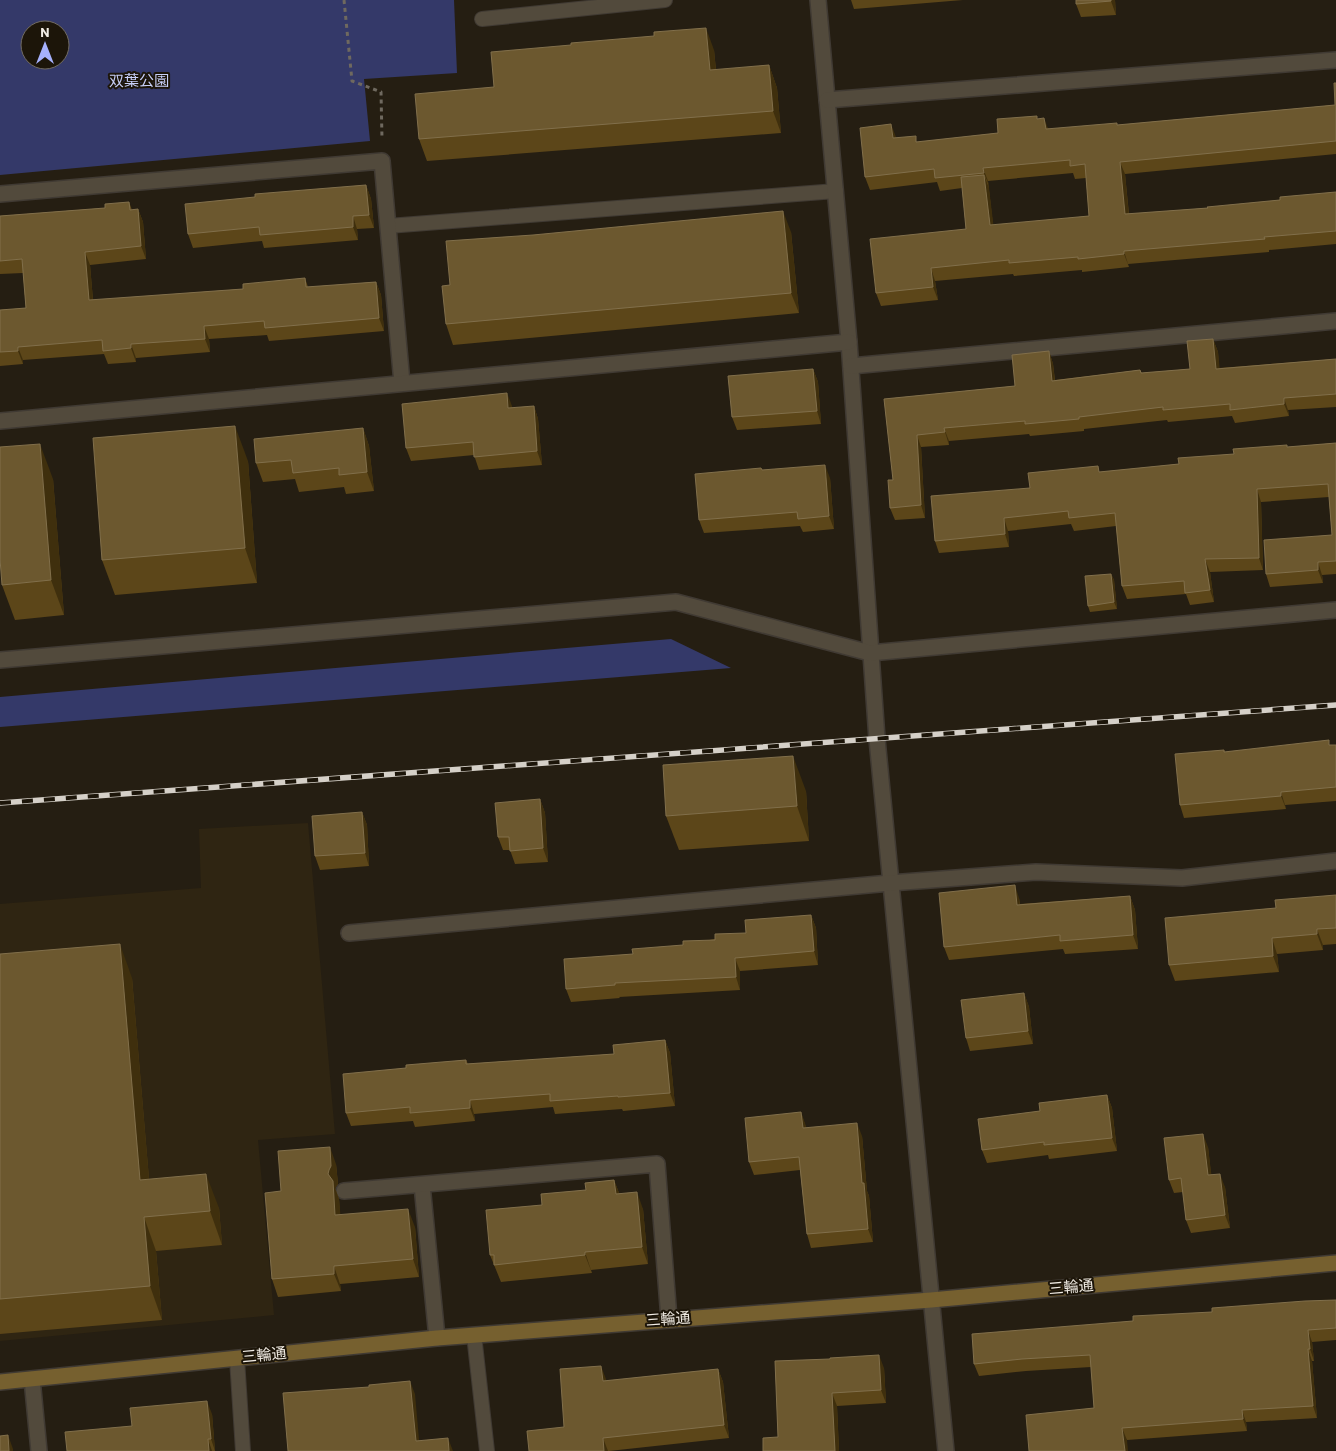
<svg xmlns="http://www.w3.org/2000/svg" width="1336" height="1451" font-family="Barlow,'Noto Sans JP',sans-serif">
  <style>
    .built { fill: #2f2512 }
    .green { fill: #343969; fill-rule: evenodd }
    .lines { fill: none; stroke-linecap: round; stroke-linejoin: round }
    .lane-casing { stroke: #403a33; stroke-width: 16 }
    .street-casing { stroke: #403a33; stroke-width: 18 }
    .secondary-casing { stroke: #403a33; stroke-width: 18 }
    .path { stroke: #6f695f; stroke-width: 3; stroke-dasharray: 4 4; stroke-linecap: butt }
    .lane { stroke: #524a3c; stroke-width: 14 }
    .street { stroke: #524a3c; stroke-width: 15 }
    .secondary { stroke: #76602f; stroke-width: 15 }
    .rail-casing { stroke: #d5d0c8; stroke-width: 5.5 }
    .rail { stroke: #1c1509; stroke-width: 4; stroke-dasharray: 11; stroke-linecap: butt }
    .wall { fill: #5c4619; fill-rule: evenodd }
    .shaded-wall { fill: #3f2f0d }
    .building { fill: #6c582f; stroke: #816f4b }
    .labels { text-anchor: middle; stroke-width: 4; stroke-linejoin: round; paint-order: stroke }
    .park-label { font-size: 15px; fill: #c7cff8; stroke: #1c1509 }
    .street-label { font-size: 15px; fill: #f1ece4; stroke: #1c1509 }
  </style>
  <rect width="100%" height="100%" fill="#251e12"/>
  <path class="built" d="M308,823L335,1134L258,1140L274,1315L0,1341V904L201,888L199,829Z"/>
  <g class="green">
    <path d="M0,0H454L457,73L364,79L370,141L0,175ZM30,30H60V60H30Z"/>
    <path d="M671,639L731,668L0,727V697Z"/>
  </g>
  <g class="lines">
    <defs>
      <g id="lane">
        <path d="M482,19L665,0"/>
        <path d="M388,226L836,191"/>
        <path d="M474,1335L487,1451"/>
        <path d="M237,1359L243,1451"/>
      </g>
      <g id="street">
        <path d="M818,0L849,342L877,739L946,1451"/>
        <path d="M827,100L1336,60"/>
        <path d="M0,194L382,161L402,383"/>
        <path d="M851,366L1336,321"/>
        <path d="M0,421L849,342"/>
        <path d="M0,660L676,602L870,653L1336,610"/>
        <path d="M349,933L890,883L1036,872L1182,878L1336,861"/>
        <path d="M422,1185L437,1338"/>
        <path d="M344,1191L657,1164L669,1319"/>
        <path d="M32,1379L39,1451"/>
      </g>
      <path id="secondary" d="M0,1382L437,1338L931,1300L1336,1263"/>
    </defs>
    <use href="#lane" class="lane-casing"/>
    <use href="#street" class="street-casing"/>
    <use href="#secondary" class="secondary-casing"/>
    <path class="path" d="M344,0L352,81L381,92L382,139"/>
    <use href="#lane" class="lane"/>
    <use href="#street" class="street"/>
    <use href="#secondary" class="secondary"/>
    <defs>
      <path id="rail" d="M0,803L1336,705"/>
    </defs>
    <use href="#rail" class="rail-casing"/>
    <use href="#rail" class="rail"/>
  </g>
  <g class="wall">
    <path d="M851,0H963L854,9Z"/>
    <path d="M1076,0H1115L1116,15L1081,17L1076,4Z"/>
    <path d="M714,50L716,70L769,65L777,88L781,133L427,161L419,139L494,87Z"/>
    <path d="M1336,83V154L1125,174L1129,214L1208,208L1280,200L1336,192V244L1269,250V252L1128,264L1129,267L1082,272V270L1014,276L1013,274L935,281L938,300L881,306L876,293L966,229L962,188L940,191L937,182L870,190L865,177L896,138L918,142L998,133L1038,119L1049,129L1118,125L1335,105ZM1073,173L1075,179L1086,178L1089,216L993,225L988,181Z"/>
    <path d="M366,185L371,199L374,228L357,229L358,240L264,248L262,241L193,248L188,234Z"/>
    <path d="M129,202L132,210L138,209L143,222L146,259L90,265L93,300L243,289L305,278L308,287L376,282L381,295L384,331L269,341L267,335L209,339L210,352L136,358V362L108,364L104,354L23,360V364L0,366V310L26,308L23,273L0,274V216L105,208Z"/>
    <path d="M791,232L799,313L453,345L446,324L450,285Z"/>
    <path d="M1213,339L1218,352L1219,368L1336,359V407L1288,410L1289,416L1235,423L1232,416L1168,422L1167,420L1084,429V431L1030,436L1029,434L949,441V445L921,447L925,518L895,520L890,508L893,480L884,399L1015,386L1049,351L1053,364L1055,380L1140,370L1142,373L1190,369Z"/>
    <path d="M813,369L818,382L821,424L737,430L732,417Z"/>
    <path d="M512,406V408L534,406L538,419L542,465L479,470L474,455L411,461L406,448Z"/>
    <path d="M363,428L369,446L374,491L346,494L344,487L299,492L295,479L263,482L256,463Z"/>
    <path d="M1336,443V574L1322,575L1323,583L1270,587L1266,574L1332,535L1329,497L1261,502L1263,570L1210,572L1214,602L1190,605L1186,594L1127,599L1122,586L1116,526L1074,531L1071,524L1008,531L1009,547L939,553L935,541L1030,488L1100,472L1179,464L1234,454L1288,447Z"/>
    <path d="M248,461L257,583L115,595L102,560Z"/>
    <path d="M762,470L830,478L834,529L803,532L800,526L704,533L699,520Z"/>
    <path d="M53,479L64,615L15,620L2,585Z"/>
    <path d="M1111,574L1114,580L1117,609L1090,612L1088,606Z"/>
    <path d="M1336,745V801L1285,805L1286,809L1184,818L1180,805L1224,750L1225,752Z"/>
    <path d="M806,791L809,841L679,850L666,816Z"/>
    <path d="M540,799L545,813L548,862L515,864L510,850H503L498,837Z"/>
    <path d="M362,812L367,825L369,866L320,870L315,856Z"/>
    <path d="M1336,895V944L1323,945V950L1277,954L1279,972L1175,981L1169,965L1276,908Z"/>
    <path d="M1130,896L1135,910L1138,949L1065,954L1063,949L949,960L944,947L1019,898L1020,904Z"/>
    <path d="M811,915L816,928L818,965L740,971V990L619,997L620,998L571,1002L566,989L683,945L746,933Z"/>
    <path d="M0,954L132,978L149,1179L219,1208L222,1245L156,1251L162,1320L0,1334Z"/>
    <path d="M1024,993L1029,1007L1033,1044L970,1051L966,1038Z"/>
    <path d="M665,1040L670,1053L675,1106L623,1111L622,1109L555,1114L553,1107L474,1114L475,1121L415,1127L413,1121L351,1126L346,1113L406,1068L466,1060L468,1064L614,1054Z"/>
    <path d="M1107,1095L1112,1108L1117,1151L1049,1159L1048,1155L987,1163L982,1150L1040,1111Z"/>
    <path d="M801,1112L806,1128L862,1136L867,1191L869,1196L873,1242L811,1248L807,1234L800,1170L754,1175L749,1162Z"/>
    <path d="M1208,1147L1211,1174L1225,1187L1230,1228L1191,1233L1186,1220L1183,1192L1174,1193L1169,1180Z"/>
    <path d="M336,1164L338,1184L335,1188L339,1199L340,1215L415,1227L419,1277L340,1284L341,1291L278,1297L272,1279L281,1191Z"/>
    <path d="M614,1180L619,1193L643,1209L648,1264L591,1270L592,1273L501,1282L490,1255L542,1205Z"/>
    <path d="M1336,1300V1340L1312,1342L1314,1361H1312L1317,1418L1246,1422L1247,1431L1127,1440L1094,1408L1091,1367L1026,1371L979,1376L974,1364L1133,1321L1212,1312Z"/>
    <path d="M775,1361L884,1368L886,1403L837,1406L839,1451H763L778,1437Z"/>
    <path d="M718,1369L723,1382L729,1438L609,1451H529L564,1427L606,1379V1381Z"/>
    <path d="M212,1414L215,1451H67L132,1426Z"/>
  </g>
  <g class="shaded-wall">
    <path d="M1111,0H1115L1116,15L1111,1Z"/>
    <path d="M706,28L714,50L718,92L710,70Z"/>
    <path d="M769,65L777,88L781,133L773,111Z"/>
    <path d="M1044,118L1049,131L1046,129Z"/>
    <path d="M891,124L896,137L898,151L893,138Z"/>
    <path d="M1120,162L1125,174L1130,227L1125,214Z"/>
    <path d="M983,168L988,181L989,186L984,173Z"/>
    <path d="M984,175L989,188L995,238L990,225Z"/>
    <path d="M366,185L371,199L374,228L369,215Z"/>
    <path d="M138,209L143,222L146,259L141,246Z"/>
    <path d="M783,211L791,232L799,313L791,293Z"/>
    <path d="M353,216L357,229L358,240L353,227Z"/>
    <path d="M1124,251L1128,264L1129,267L1124,254Z"/>
    <path d="M85,252L90,265L94,313L89,300Z"/>
    <path d="M931,268L935,281L938,300L933,287Z"/>
    <path d="M376,282L381,295L384,331L379,318Z"/>
    <path d="M204,326L209,339L210,352L205,339Z"/>
    <path d="M1213,339L1218,352L1221,381L1216,369Z"/>
    <path d="M131,344L136,358V362L131,348Z"/>
    <path d="M18,347L23,360V364L18,351Z"/>
    <path d="M1049,351L1053,364L1056,393L1052,381Z"/>
    <path d="M813,369L818,382L821,424L817,411Z"/>
    <path d="M507,393L512,406L513,421L508,408Z"/>
    <path d="M1284,398L1288,410L1289,416L1284,404Z"/>
    <path d="M534,406L538,419L542,465L537,451Z"/>
    <path d="M235,426L248,461L257,583L245,548Z"/>
    <path d="M363,428L369,446L374,491L367,472Z"/>
    <path d="M944,428L949,441V445L945,432Z"/>
    <path d="M917,435L921,447L925,518L921,505Z"/>
    <path d="M40,444L53,479L64,615L51,580Z"/>
    <path d="M825,465L830,478L834,529L829,516Z"/>
    <path d="M1257,489L1261,502L1263,570L1259,558Z"/>
    <path d="M1004,518L1008,531L1009,547L1005,534Z"/>
    <path d="M1205,559L1210,572L1214,602L1210,590Z"/>
    <path d="M1318,562L1322,575L1323,583L1318,570Z"/>
    <path d="M1111,574L1114,580L1117,609L1114,602Z"/>
    <path d="M793,756L806,791L809,841L797,806Z"/>
    <path d="M1281,792L1285,805L1286,809L1281,796Z"/>
    <path d="M540,799L545,813L548,862L543,848Z"/>
    <path d="M362,812L367,825L369,866L365,853Z"/>
    <path d="M1015,885L1019,898L1021,918L1017,905Z"/>
    <path d="M1130,896L1135,910L1138,949L1133,935Z"/>
    <path d="M811,915L816,928L818,965L814,951Z"/>
    <path d="M1317,929L1323,945V950L1317,934Z"/>
    <path d="M1272,938L1277,954L1279,972L1273,956Z"/>
    <path d="M120,944L132,978L152,1214L140,1180Z"/>
    <path d="M735,958L740,971V990L736,977Z"/>
    <path d="M1024,993L1029,1007L1033,1044L1028,1031Z"/>
    <path d="M665,1040L670,1053L675,1106L670,1093Z"/>
    <path d="M1107,1095L1112,1108L1117,1151L1112,1138Z"/>
    <path d="M470,1100L474,1114L475,1121L470,1108Z"/>
    <path d="M801,1112L806,1126L808,1141L803,1128Z"/>
    <path d="M857,1123L862,1136L867,1191L869,1196L873,1242L868,1229L862,1183Z"/>
    <path d="M1203,1134L1208,1147L1213,1188L1208,1175Z"/>
    <path d="M330,1147L336,1164L338,1184L335,1188L339,1199L342,1233L335,1215L328,1174Z"/>
    <path d="M206,1174L219,1208L222,1245L210,1211Z"/>
    <path d="M1220,1174L1225,1187L1230,1228L1225,1215Z"/>
    <path d="M614,1180L621,1198L616,1194Z"/>
    <path d="M637,1192L643,1209L648,1264L642,1247Z"/>
    <path d="M408,1209L415,1227L419,1277L413,1259Z"/>
    <path d="M144,1217L156,1251L162,1320L150,1286Z"/>
    <path d="M585,1252L592,1273L585,1255Z"/>
    <path d="M334,1266L340,1284L341,1291L334,1274Z"/>
    <path d="M1308,1330L1312,1342L1314,1361L1310,1349Z"/>
    <path d="M1308,1349L1312,1361L1317,1418L1313,1406Z"/>
    <path d="M879,1355L884,1368L886,1403L881,1390Z"/>
    <path d="M601,1366L606,1379L607,1394L603,1381Z"/>
    <path d="M718,1369L723,1382L729,1438L724,1425Z"/>
    <path d="M410,1381L415,1394L420,1451L416,1441Z"/>
    <path d="M832,1393L837,1406L839,1451H835Z"/>
    <path d="M207,1401L212,1414L215,1451L211,1439Z"/>
    <path d="M1242,1410L1246,1422L1247,1431L1243,1419Z"/>
    <path d="M1122,1428L1127,1440L1128,1451H1125Z"/>
    <path d="M8,1435L13,1449V1451H9Z"/>
    <path d="M448,1438L453,1451H449Z"/>
    <path d="M603,1438L608,1451H604Z"/>
    <path d="M208,1439L212,1451H209Z"/>
  </g>
  <g class="building">
    <path d="M1076,0H1111V1L1076,4Z"/>
    <path d="M706,28L710,70L769,65L773,111L419,139L415,94L494,87L491,52L571,45V43L654,36V32Z"/>
    <path d="M1334,83H1336V141L1120,162L1125,214L1208,208L1207,207L1280,200V197L1336,192V231L1264,237L1265,239L1124,251V254L1078,259V257L1009,263V260L931,268L933,287L876,293L870,239L966,229L961,177L984,175L990,225L1089,216L1085,164L1070,166V160L983,168L984,173L935,178L934,169L865,177L860,128L891,124L893,138L916,136V142L998,133L997,119L1037,116V119L1044,118L1046,129L1117,123V125L1270,111L1335,105Z"/>
    <path d="M366,185L369,215L353,216V227L260,235L259,227L188,234L185,204L255,197V194Z"/>
    <path d="M129,202L130,210L138,209L141,246L85,252L89,300L243,289V284L305,278L306,287L376,282L379,318L265,328L264,321L204,326L205,339L131,344V348L103,351L102,340L18,347V351L0,352V310L26,308L22,259L0,261V216L105,208V204Z"/>
    <path d="M783,211L791,293L446,324L442,286L450,285L446,241L533,235Z"/>
    <path d="M1213,339L1216,369L1336,359V394L1284,398V404L1230,410V404L1163,410V407L1079,417V419L1025,424V421L944,428L945,432L917,435L921,505L890,508L888,480H893L884,399L1015,386L1012,355L1049,351L1052,381L1140,370L1141,373L1190,369L1187,341Z"/>
    <path d="M813,369L817,411L732,417L728,376Z"/>
    <path d="M507,393L508,408L534,406L537,451L474,457L473,442L406,448L402,404Z"/>
    <path d="M235,426L245,548L102,560L93,438Z"/>
    <path d="M363,428L367,472L339,475V468L293,473L291,460L256,463L254,439Z"/>
    <path d="M1336,443V561L1318,562V570L1266,574L1264,540L1332,535L1328,484L1257,489L1259,558L1205,559L1210,590L1185,593L1184,581L1122,586L1115,513L1069,518L1068,511L1004,518L1005,534L935,541L931,496L1030,488L1028,473L1098,466L1099,472L1179,464L1178,458L1234,454L1233,449L1287,445V447Z"/>
    <path d="M40,444L51,580L2,585L0,559V447Z"/>
    <path d="M825,465L829,516L798,519L797,512L699,520L695,474L761,468L762,470Z"/>
    <path d="M1111,574L1114,602L1088,606L1085,576Z"/>
    <path d="M1329,740V745H1336V787L1281,792V796L1180,805L1175,754L1224,750V752Z"/>
    <path d="M793,756L797,806L666,816L663,765Z"/>
    <path d="M540,799L543,848L510,851L509,837H498L495,803Z"/>
    <path d="M362,812L365,853L315,856L312,816Z"/>
    <path d="M1015,885L1017,905L1130,896L1133,935L1060,941V935L944,947L939,893Z"/>
    <path d="M1336,895V928L1317,929V934L1272,938L1273,956L1169,965L1165,918L1276,908L1275,900Z"/>
    <path d="M811,915L814,951L735,958L736,977L615,983V985L566,989L564,959L633,954L632,949L683,945V941L715,940V934L746,933L745,920Z"/>
    <path d="M120,944L140,1180L206,1174L210,1211L144,1217L150,1286L0,1299V954Z"/>
    <path d="M1024,993L1028,1031L966,1038L961,1000Z"/>
    <path d="M665,1040L670,1093L618,1097V1096L550,1101V1094L470,1100V1108L410,1113V1107L346,1113L343,1074L406,1068V1065L466,1060V1064L614,1054L613,1045Z"/>
    <path d="M1107,1095L1112,1138L1044,1145V1142L982,1150L978,1119L1040,1111L1039,1103Z"/>
    <path d="M801,1112L803,1128L857,1123L862,1183H864L868,1229L807,1234L799,1157L749,1162L745,1118Z"/>
    <path d="M1203,1134L1208,1175L1220,1174L1225,1215L1186,1220L1181,1178L1169,1180L1164,1138Z"/>
    <path d="M330,1147L331,1166L329,1170L328,1174L333,1181L335,1215L408,1209L413,1259L334,1266V1274L272,1279L265,1193L281,1191L278,1151Z"/>
    <path d="M614,1180L616,1194L637,1192L642,1247L585,1252V1255L494,1265V1255H490L486,1210L542,1205L541,1194L586,1190L585,1183Z"/>
    <path d="M1336,1300V1328L1308,1330L1310,1349H1308L1313,1406L1242,1410L1243,1419L1122,1428L1125,1451H1029L1026,1415L1094,1408L1090,1355L1022,1359L974,1364L972,1334L1133,1321V1316L1212,1312V1308L1305,1301Z"/>
    <path d="M879,1355L881,1390L832,1393L835,1451H763V1438L778,1437L775,1361L830,1359V1358Z"/>
    <path d="M601,1366L603,1381L718,1369L724,1425L603,1438L604,1451H529L527,1431L564,1427L560,1369Z"/>
    <path d="M410,1381L416,1441L448,1438L449,1451H288L283,1393L369,1387V1385Z"/>
    <path d="M207,1401L211,1439H208L209,1451H67L65,1432L132,1426L130,1408Z"/>
    <path d="M8,1435L9,1451H0V1436Z"/>
  </g>
  <g class="labels">
    <g class="park-label">
      <text x="139" y="86">双葉公園</text>
    </g>
    <g class="street-label">
      <text transform="translate(1071 1287) rotate(-5)" y="5">三輪通</text>
      <text transform="translate(668 1319) rotate(-4)" y="5">三輪通</text>
      <text transform="translate(264 1355) rotate(-6)" y="5">三輪通</text>
    </g>
  </g>
  <g transform="translate(45 45)"><circle r="24" fill="#1c1509" stroke="#716b61"/>
  <path d="M0-4L9 19L0 12L-9 19Z" fill="#a6b1fc"/>
  <text y="-8" font-size="14" font-weight="bold" text-anchor="middle" fill="#f1ece4">N</text>
  </g>
</svg>
